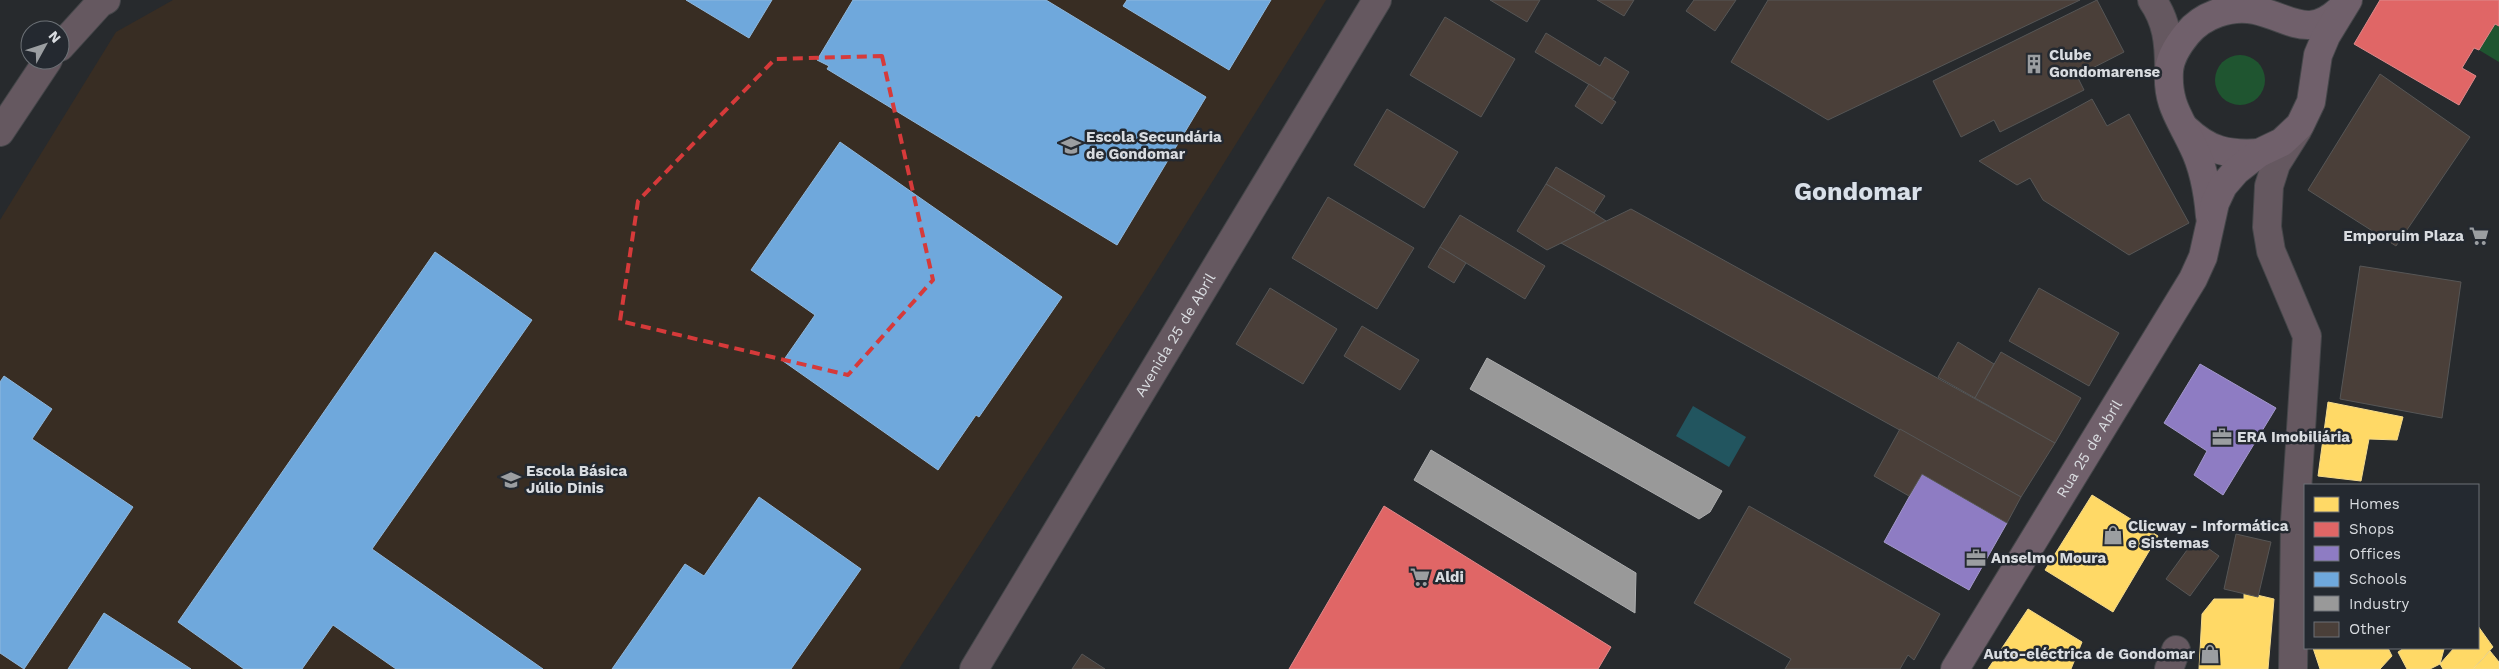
<svg xmlns="http://www.w3.org/2000/svg" width="2499" height="669" font-family="'Work Sans',sans-serif">
  <style>
    .education { fill: #382d23 }
    .green { fill: #1f5530 }
    .water { fill: #22555f }
    .homes { fill: #ffd966; stroke: #f4da8b }
    .shops { fill: #e06666; stroke: #de898b }
    .offices { fill: #8e7cc3; stroke: #a499cc }
    .schools { fill: #6fa8dc; stroke: #8fb8dd }
    .industry { fill: #999; stroke: #acadae }
    .building { fill: #4a3f39; stroke: #565656 }
    .lines { fill: none; stroke-linecap: round; stroke-linejoin: round }
    .minor-casing { stroke: #444649; stroke-width: 30 }
    .major-casing { stroke: #444649; stroke-width: 30 }
    .minor { stroke: #655860; stroke-width: 28 }
    .major { stroke: #70606b; stroke-width: 28 }
    .marked { fill: none; stroke: #d63a3a; stroke-width: 4; stroke-dasharray: 10 6; stroke-linejoin: round }
    .labels { text-anchor: middle; stroke-width: 5; stroke-linejoin: round; paint-order: stroke }
    .poi-label { font-size: 15px; font-weight: bold; fill: #d9dce0; stroke: #242930; text-anchor: start }
    .street-label { font-size: 15px; fill: #d9dce0; stroke: #242930 }
    .town-label { font-size: 25px; font-weight: bold; fill: #d9e0e9; stroke: #242930 }
  </style>
  <rect width="100%" height="100%" fill="#272a2d"/>
  <path class="education" d="M173,0H1326L1144,291L899,669H0V220L116,32Z"/>
  <g class="green">
    <path d="M2495,24L2499,26V62L2479,50Z"/>
    <circle cx="2240" cy="80" r="25"/>
  </g>
  <path class="water" d="M1693,406L1746,437L1729,467L1676,436Z"/>
  <g class="homes">
    <path d="M2328,402L2403,417L2397,440L2369,439L2361,481L2318,476Z"/>
    <path d="M2092,495L2158,536L2113,612L2045,570Z"/>
    <path d="M2244,592L2274,599L2268,669H2199L2202,614L2214,599H2244Z"/>
    <path d="M2028,609L2082,642L2071,669H1988Z"/>
    <path d="M2478,626L2493,647L2473,669H2443L2440,664L2454,648H2478Z"/>
    <path d="M2313,648H2388L2392,656L2380,669H2320Z"/>
    <path d="M2404,648H2443L2444,649L2440,664L2430,669H2407L2398,652Z"/>
    <path d="M2490,651L2499,662V669H2473Z"/>
  </g>
  <g class="shops">
    <path d="M2380,0H2499V26L2495,24L2479,50L2474,48L2462,68L2476,76L2459,105L2354,44Z"/>
    <path d="M1384,506L1611,647L1598,669H1289Z"/>
  </g>
  <g class="offices">
    <path d="M2200,364L2276,408L2223,495L2194,475L2207,451L2164,423Z"/>
    <path d="M1922,474L2007,523L1969,590L1884,542Z"/>
  </g>
  <g class="schools">
    <path d="M686,0H772L749,38Z"/>
    <path d="M853,0H1046L1206,97L1117,245L827,69L829,66L817,60Z"/>
    <path d="M1127,0H1271L1229,70L1123,6Z"/>
    <path d="M840,142L1062,297L979,417L976,415L938,470L783,361L815,315L751,270Z"/>
    <path d="M435,252L532,320L372,549L543,669H396L333,625L302,669H244L178,622Z"/>
    <path d="M4,376L52,409L32,439L133,507L24,669L0,653V382Z"/>
    <path d="M759,497L861,569L791,669H612L685,564L704,576Z"/>
    <path d="M104,613L191,669H68Z"/>
  </g>
  <g class="industry">
    <path d="M1487,358L1722,491L1710,512L1699,519L1470,389Z"/>
    <path d="M1431,450L1636,573L1635,613L1414,480Z"/>
  </g>
  <g class="building">
    <path d="M1490,0H1540L1527,22Z"/>
    <path d="M1597,0H1634L1624,16Z"/>
    <path d="M1694,0H1736L1715,31L1686,11Z"/>
    <path d="M1768,0H2080L1828,120L1731,62Z"/>
    <path d="M2097,0L2124,52L2077,76L2084,90L2000,132L1994,120L1961,137L1933,81Z"/>
    <path d="M1445,17L1515,59L1481,117L1410,75Z"/>
    <path d="M1546,33L1600,66L1605,57L1629,72L1613,99L1535,52Z"/>
    <path d="M2380,74L2470,137L2396,246L2308,190Z"/>
    <path d="M1589,84L1616,102L1602,124L1575,106Z"/>
    <path d="M2092,99L2107,126L2129,114L2189,223L2129,255L2043,200L2030,178L2017,185L1979,161Z"/>
    <path d="M1387,109L1458,152L1424,208L1354,165Z"/>
    <path d="M1556,167L1605,196L1594,213L1546,184Z"/>
    <path d="M1546,184L1594,213L1606,221L1547,250L1517,231Z"/>
    <path d="M1328,197L1414,248L1377,309L1292,258Z"/>
    <path d="M1631,209L2055,443L2021,497L1561,243Z"/>
    <path d="M1460,215L1545,266L1525,299L1440,247Z"/>
    <path d="M1440,247L1466,263L1454,283L1428,267Z"/>
    <path d="M2360,266L2461,282L2442,418L2340,399Z"/>
    <path d="M1270,288L1337,329L1303,384L1236,344Z"/>
    <path d="M2039,288L2119,333L2089,386L2009,341Z"/>
    <path d="M1362,326L1419,360L1400,390L1344,356Z"/>
    <path d="M1958,342L1994,364L1975,398L1938,377Z"/>
    <path d="M2001,352L2081,398L2055,443L1975,398Z"/>
    <path d="M1900,429L2021,497L2007,523L1922,474L1909,496L1874,476Z"/>
    <path d="M1749,506L1940,614L1914,660L1908,655L1900,669H1785L1791,659L1694,603Z"/>
    <path d="M2236,534L2271,542L2258,597L2224,589Z"/>
    <path d="M2195,539L2219,556L2190,596L2166,579Z"/>
    <path d="M1082,654L1105,669H1072Z"/>
  </g>
  <g class="lines">
    <defs>
      <g id="minor">
        <path d="M2152,0C2167,21 2169,43 2169,68"/>
        <path d="M60,47L100,3L106,0"/>
        <path d="M0,132L48,60"/>
        <path id="s1" d="M974,669L1377,0"/>
        <path d="M2169,669L2176,650"/>
        <path d="M2293,669L2295,522L2307,336L2271,251L2267,227L2269,186L2276,164L2298,129"/>
      </g>
      <g id="major">
        <path d="M2186,129C2209,151 2228,155 2259,153"/>
        <path d="M2210,216C2208,192 2204,168 2193,146C2180,118 2167,104 2169,71C2170,57 2178,45 2187,34C2202,15 2231,5 2255,10C2291,18 2309,41 2343,7"/>
        <path id="s2" d="M1955,669L2193,279L2203,257L2215,203L2223,186L2236,171L2259,153L2282,142L2300,125L2311,102L2318,55L2326,36L2348,0"/>
      </g>
    </defs>
    <use href="#minor" class="minor-casing"/>
    <use href="#major" class="major-casing"/>
    <use href="#minor" class="minor"/>
    <use href="#major" class="major"/>
  </g>
  <path class="marked" d="M882,56L933,280L848,375L620,321L638,201L775,59Z"/>
  <defs>
    <symbol id="building-bare" viewBox="-9 -9 18 18"><path d="M-4-6H4V6H1V3H-1V6H-4ZM-2.5-4.3h1.7v1.8h-1.7ZM.8-4.3h1.7v1.8H.8ZM-2.5-1h1.7V.8h-1.7ZM.8-1h1.7V.8H.8Z" fill="#9b9ea1" stroke="#242930" stroke-width="2.5" paint-order="stroke"/></symbol>
    <symbol id="school-bare" viewBox="-9 -9 18 18"><path d="M0-5L7-2L0 1L-7-2ZM-4 1L0 2.5L4 1V4Q0 6-4 4Z" fill="#9b9ea1" stroke="#242930" stroke-width="2.5" paint-order="stroke"/></symbol>
    <symbol id="supermarket-bare" viewBox="-9 -9 18 18"><path d="M-6-5.5h2.5l.6 2H6L4.5 2H-2.5L-4.4-4H-6ZM-1.5 3.2a1.3 1.3 0 1 0 .1 0ZM3 3.2a1.3 1.3 0 1 0 .1 0Z" fill="#9b9ea1" stroke="#242930" stroke-width="2.5" paint-order="stroke"/></symbol>
    <symbol id="office-bare" viewBox="-9 -9 18 18"><path d="M-6-3h4V-5.5h4V-3h4V5H-6ZM-1-4.5V-3h2v-1.5ZM-6 0V1H6V0Z" fill="#9b9ea1" stroke="#242930" stroke-width="2.5" paint-order="stroke"/></symbol>
    <symbol id="shop-bare" viewBox="-9 -9 18 18"><path d="M-5-2.5h2.3a2.7 3.5 0 0 1 5.4 0H5L5.5 6h-11ZM-1.5-2.5h3a1.5 2.3 0 0 0-3 0Z" fill="#9b9ea1" stroke="#242930" stroke-width="2.5" paint-order="stroke"/></symbol>
  </defs>
  <g fill-rule="evenodd">
    <use href="#building-bare" x="2020" y="50" width="28" height="28"/>
    <use href="#school-bare" x="1057" y="132" width="28" height="28"/>
    <use href="#supermarket-bare" x="2465" y="222" width="28" height="28"/>
    <use href="#office-bare" x="2208" y="423" width="28" height="28"/>
    <use href="#school-bare" x="497" y="466" width="28" height="28"/>
    <use href="#shop-bare" x="2099" y="521" width="28" height="28"/>
    <use href="#office-bare" x="1962" y="544" width="28" height="28"/>
    <use href="#supermarket-bare" x="1406" y="563" width="28" height="28"/>
    <use href="#shop-bare" x="2196" y="640" width="28" height="28"/>
  </g>
  <g class="labels">
    <g class="poi-label">
      <text x="2049" y="60">Clube<tspan x="2049" dy="17">Gondomarense</tspan></text>
      <text x="1086" y="142">Escola Secundária<tspan x="1086" dy="17">de Gondomar</tspan></text>
      <text x="2464" y="241" text-anchor="end">Emporuim Plaza</text>
      <text x="2237" y="442">ERA Imobiliária</text>
      <text x="526" y="476">Escola Básica<tspan x="526" dy="17">Júlio Dinis</tspan></text>
      <text x="2128" y="531">Clicway - Informática<tspan x="2128" dy="17">e Sistemas</tspan></text>
      <text x="1991" y="563">Anselmo Moura</text>
      <text x="1435" y="582">Aldi</text>
      <text x="2195" y="659" text-anchor="end">Auto-eléctrica de Gondomar</text>
    </g>
    <g class="street-label">
      <text dy="5" stroke="none"><textPath href="#s1" startOffset="390">Avenida 25 de Abril</textPath></text>
      <text dy="5" stroke="none"><textPath href="#s2" startOffset="258">Rua 25 de Abril</textPath></text>
    </g>
    <g class="town-label">
      <text x="1858" y="200">Gondomar</text>
    </g>
  </g>
  <rect x="2304" y="484" width="175" height="165" fill="#242930" stroke="#6c7176"/>
  <rect x="2314" y="497" width="25" height="15" fill="#ffd966" stroke="#6c7176"/>
  <text x="2349" y="509" font-size="15" fill="#d9dce0">Homes</text>
  <rect x="2314" y="522" width="25" height="15" fill="#e06666" stroke="#6c7176"/>
  <text x="2349" y="534" font-size="15" fill="#d9dce0">Shops</text>
  <rect x="2314" y="546" width="25" height="15" fill="#8e7cc3" stroke="#6c7176"/>
  <text x="2349" y="559" font-size="15" fill="#d9dce0">Offices</text>
  <rect x="2314" y="572" width="25" height="15" fill="#6fa8dc" stroke="#6c7176"/>
  <text x="2349" y="584" font-size="15" fill="#d9dce0">Schools</text>
  <rect x="2314" y="596" width="25" height="15" fill="#999999" stroke="#6c7176"/>
  <text x="2349" y="609" font-size="15" fill="#d9dce0">Industry</text>
  <rect x="2314" y="622" width="25" height="15" fill="#4a3f39" stroke="#6c7176"/>
  <text x="2349" y="634" font-size="15" fill="#d9dce0">Other</text>
  <g transform="translate(45 45) rotate(50)"><circle r="24" fill="#242930" stroke="#6c7176"/>
  <path d="M0-4L9 19L0 12L-9 19Z" fill="#9b9ea1"/>
  <text y="-8" font-size="14" font-weight="bold" text-anchor="middle" fill="#d9dce0">N</text>
  </g>
</svg>
